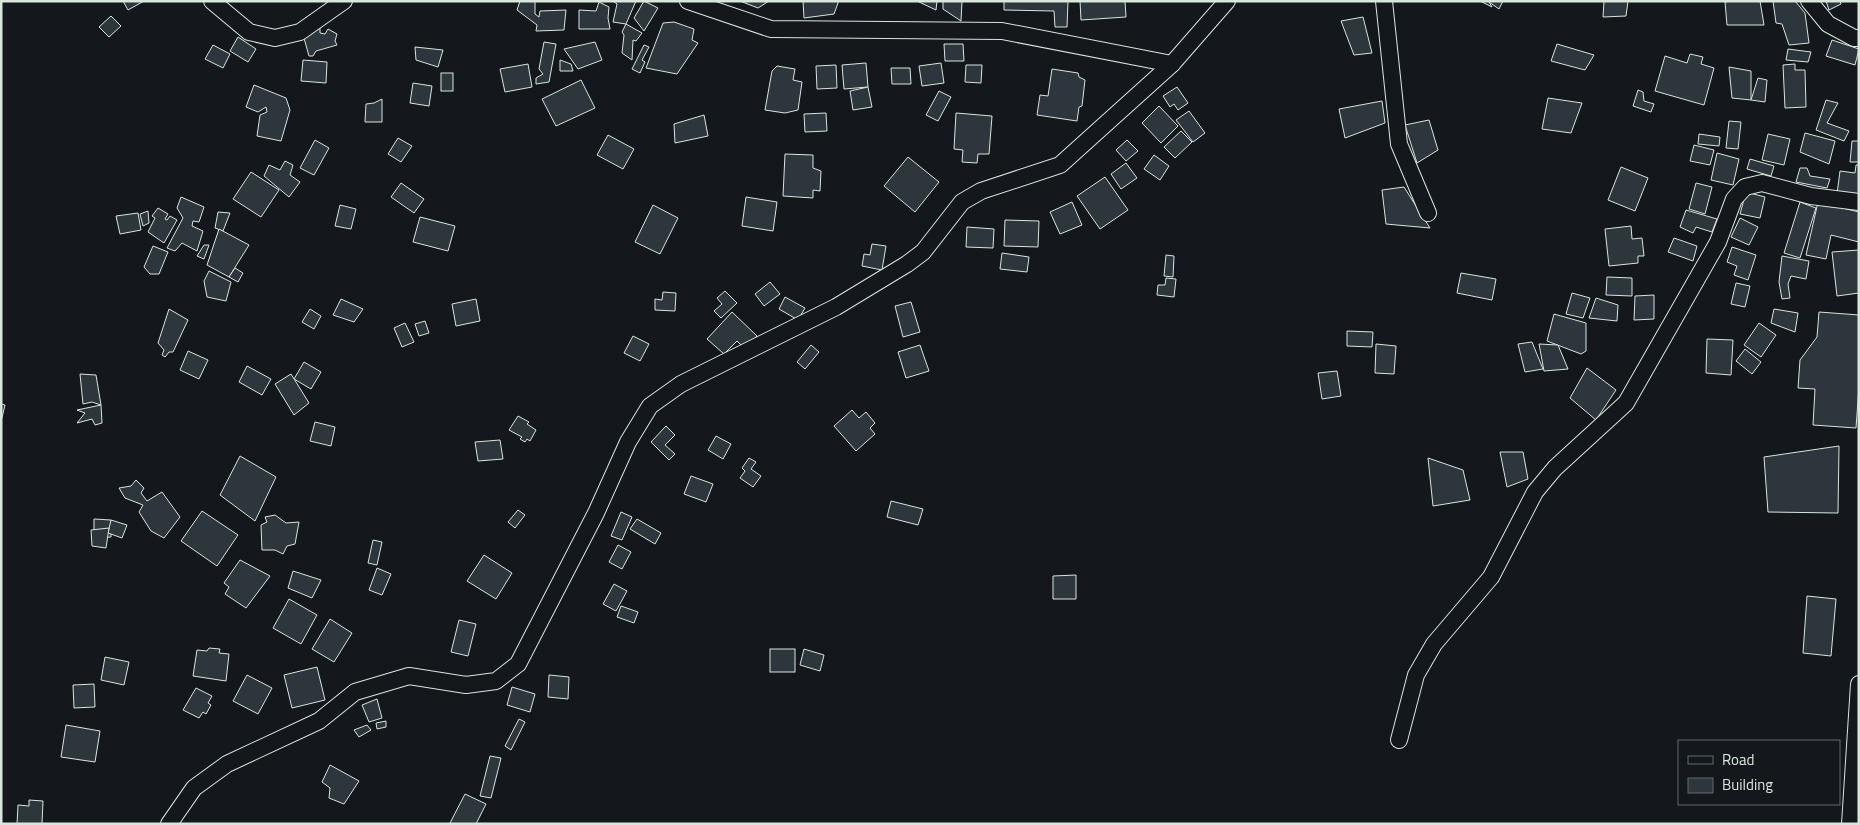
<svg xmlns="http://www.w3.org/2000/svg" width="1860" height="825" font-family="'Titillium Web',sans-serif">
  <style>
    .building { fill: #2c363c; stroke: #d8e6dc }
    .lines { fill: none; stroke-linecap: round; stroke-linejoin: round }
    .minor-casing { stroke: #d8e6dc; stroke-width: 18 }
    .minor { stroke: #14181c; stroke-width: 16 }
  </style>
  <rect width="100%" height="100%" fill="#14181c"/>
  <g class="building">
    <path d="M123,1H144L128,10Z"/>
    <path d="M520,1H535V14L539,17L540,11L566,10L564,30L536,31L537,25L517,10Z"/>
    <path d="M613,1H636L626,24L613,22L617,4Z"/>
    <path d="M644,1L658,8L644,31L634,18Z"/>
    <path d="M740,1H769L758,8Z"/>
    <path d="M803,1H838V3L834,14L804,18Z"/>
    <path d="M917,1H937L936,10Z"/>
    <path d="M943,1H962L961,21L943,9Z"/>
    <path d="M1004,1H1068L1067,27H1055L1054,11L1004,10Z"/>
    <path d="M1080,1H1125L1126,17L1081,20Z"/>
    <path d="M1480,1H1503L1499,9L1489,2L1492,7Z"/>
    <path d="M1604,1H1628L1626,16L1603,17Z"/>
    <path d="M1731,1H1760L1764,25H1727L1725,2Z"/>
    <path d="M1773,1H1795L1805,13L1809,43L1789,45L1782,24L1776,23Z"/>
    <path d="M1826,1H1840L1841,4L1829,10Z"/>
    <path d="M599,2L609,7L608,18L610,29H579V10L596,11Z"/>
    <path d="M111,16L121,26L109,37L99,27Z"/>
    <path d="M1363,17L1372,53L1354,55L1341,21Z"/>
    <path d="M674,22L694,29L692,40L698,43L677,74L646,68L663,23Z"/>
    <path d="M626,24L642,33L636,41L633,40L632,60L622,53L624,35L622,32Z"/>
    <path d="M320,27V33L325,34L328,29L337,34L335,41L337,45L316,51L313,56H309L304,38Z"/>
    <path d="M238,37L256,49L248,62L230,51Z"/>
    <path d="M1832,40L1859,49L1855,65L1826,56Z"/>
    <path d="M544,42L556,44L549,82L536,84V78L543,74L539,69Z"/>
    <path d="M595,42L602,60L578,69L564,49Z"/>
    <path d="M944,44H963L964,61H945Z"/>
    <path d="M1557,44L1594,55L1585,70L1551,61Z"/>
    <path d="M213,45L230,54L223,68L205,59Z"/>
    <path d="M644,45L649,47L642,60L645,62L640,73L632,69Z"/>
    <path d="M415,47L443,50L438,67L416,60Z"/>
    <path d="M1788,49L1811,52L1808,62L1786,60Z"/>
    <path d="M1690,54L1703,57L1701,64L1714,68L1704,105L1655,91L1665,56L1687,63Z"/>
    <path d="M303,60L327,62L326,83L301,81Z"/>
    <path d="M560,60L571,64L573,71H560Z"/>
    <path d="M866,63L868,87L844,89L842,65Z"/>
    <path d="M941,63L944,83L922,86L919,66Z"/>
    <path d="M528,64L532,87L505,92L500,69Z"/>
    <path d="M1795,64V70H1805L1806,107L1785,108L1783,65Z"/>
    <path d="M836,65L837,88L817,89L816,66Z"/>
    <path d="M966,65H982L981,83L965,82Z"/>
    <path d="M777,66L795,69L793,80L802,82L798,110L785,113L765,110L772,71Z"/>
    <path d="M1729,67L1751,71V100L1732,98Z"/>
    <path d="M891,68H910L911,84H892Z"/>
    <path d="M1052,69L1078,73L1079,77L1085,80L1082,106L1079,107L1077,121L1037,115L1040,95L1048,96Z"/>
    <rect x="441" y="73" width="12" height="18"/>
    <path d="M1758,78L1767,80L1765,102L1751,100Z"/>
    <path d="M581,80L595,108L556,126L542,99Z"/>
    <path d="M413,83L432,86L429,106L410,103Z"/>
    <path d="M254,85L286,98L290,110L281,141L257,136L260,115L267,112L266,107L258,112L246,107Z"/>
    <path d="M868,87L872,107L853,110L850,91Z"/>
    <path d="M1177,87L1188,103L1178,110L1174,104L1170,107L1163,96Z"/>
    <path d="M1638,90L1643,92L1644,101L1654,104L1651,112L1633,106Z"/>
    <path d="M939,91L951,97L938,121L926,115Z"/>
    <path d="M1548,98L1582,103L1571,133L1542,129Z"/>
    <path d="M382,99V122H365L366,104L374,103Z"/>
    <path d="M1826,100L1838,103L1827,123L1849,131L1844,141L1816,130Z"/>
    <path d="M1382,101L1385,123L1345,138L1339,109Z"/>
    <path d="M1159,106L1178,126L1161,143L1142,123Z"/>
    <path d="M1189,111L1205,133L1193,142L1176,120Z"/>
    <path d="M826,113L827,131L805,132L804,114Z"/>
    <path d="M956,113L992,116L989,154H978L977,163L962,162L963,150L954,149Z"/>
    <path d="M704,115L708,136L675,143L674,124Z"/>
    <path d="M1429,120L1438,150L1417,163L1405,125Z"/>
    <path d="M1729,121L1741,122L1738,149L1726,148Z"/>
    <path d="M1181,131L1192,142L1175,158L1164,147Z"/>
    <path d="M1805,133L1835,141L1829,164L1800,152Z"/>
    <path d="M1699,134L1720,137L1719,146L1698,144Z"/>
    <path d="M1768,134L1790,139L1784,165L1762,160Z"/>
    <path d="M608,135L634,149L623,169L597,155Z"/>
    <path d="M398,138L412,146L401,162L388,154Z"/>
    <path d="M315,140L329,148L314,175L300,168Z"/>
    <path d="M1127,140L1138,151L1126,161L1116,150Z"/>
    <path d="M1852,141H1859V162H1850Z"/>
    <path d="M1694,145L1714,150L1710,165L1690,161Z"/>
    <path d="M1717,153L1739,159L1733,185L1711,180Z"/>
    <path d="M785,154L813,155V168L821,171L820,191L813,190V198L783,196Z"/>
    <path d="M1154,155L1169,166L1160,180L1144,169Z"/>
    <path d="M908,157L939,182L915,212L884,186Z"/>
    <path d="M1750,159L1774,166L1771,176L1747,169Z"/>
    <path d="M285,161L293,165L290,175L300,182L289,197L264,176L269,165L280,170Z"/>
    <path d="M1126,163L1137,178L1121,189L1111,174Z"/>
    <path d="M1856,165H1859V197L1837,194L1840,171L1855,173Z"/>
    <path d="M1621,167L1648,178L1635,211L1608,200Z"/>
    <path d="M1800,168H1807L1810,176L1830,179L1827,188L1796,182Z"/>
    <path d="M251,172L279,190L261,217L233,199Z"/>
    <path d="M1105,177L1128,210L1100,229L1077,196Z"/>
    <path d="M401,183L424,199L414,213L391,197Z"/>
    <path d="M1696,183L1712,187L1705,214L1689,209Z"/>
    <path d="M1404,187L1430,228L1386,224L1382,190Z"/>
    <path d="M1746,192L1765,197L1760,218L1740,214Z"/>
    <path d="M181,197L204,207L199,222L193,221L192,226L203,231L197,251L182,243L175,251L167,248L183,218L177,208Z"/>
    <path d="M746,197L777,202L773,231L742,226Z"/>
    <path d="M1072,202L1082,225L1060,234L1050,212Z"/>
    <path d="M1800,202L1816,208L1800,258L1784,253Z"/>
    <path d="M1818,202L1859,212V242L1831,235L1826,259L1806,255Z"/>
    <path d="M340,205L356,209L351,229L335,226Z"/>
    <path d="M653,205L678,218L660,254L635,242Z"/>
    <path d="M158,208L168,214L165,219L167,220L170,216L177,220L164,243L148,232L155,218L152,216Z"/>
    <path d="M1686,210L1717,219L1712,232L1696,227L1693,233L1680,227Z"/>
    <path d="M148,211L149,223L143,226L140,214Z"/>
    <path d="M218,212L230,213L223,231L215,228Z"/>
    <path d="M138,213L141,230L120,234L116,216Z"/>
    <path d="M420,217L455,226L448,251L413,242Z"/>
    <path d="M1740,218L1758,227L1749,245L1731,237Z"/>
    <path d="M1005,220L1039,221L1038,247L1004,246Z"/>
    <path d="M1631,226L1632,239L1642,238L1644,256H1638V263L1609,266L1605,229Z"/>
    <path d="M967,227L994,229L993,248L966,247Z"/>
    <path d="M219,229L249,245L229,277L207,265Z"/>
    <path d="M1674,238L1697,246L1693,261L1668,252Z"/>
    <path d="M872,244L886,246L882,270L862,266L864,254L870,255Z"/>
    <path d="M204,245H209L204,259L197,256Z"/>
    <path d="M153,246L168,252L159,274H150L144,267Z"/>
    <path d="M1732,247L1756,255L1748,280L1734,275L1737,266L1727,262Z"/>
    <path d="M1859,250V293L1837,296L1832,252Z"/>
    <path d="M1002,253L1029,257L1027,272L1000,269Z"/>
    <path d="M1166,255L1174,256L1173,277L1164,276Z"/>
    <path d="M1782,256L1809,261L1806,279L1791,276L1788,284L1790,298L1782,299L1779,282Z"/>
    <path d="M235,268L243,273L238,282L229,277Z"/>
    <path d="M209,271L231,282L226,301L207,297L204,281Z"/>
    <path d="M1461,273L1496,279L1492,300L1457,293Z"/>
    <path d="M1607,277L1632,278V296L1606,295Z"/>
    <path d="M1166,278L1176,279L1174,297L1157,295L1158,285H1165Z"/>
    <path d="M770,282L780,294L764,306L755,294Z"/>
    <path d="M1736,283L1750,286L1745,307L1731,304Z"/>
    <path d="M725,291L737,303L721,318L714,311L722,304L717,298Z"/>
    <path d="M663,292L676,293L675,311L655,310V299L662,300Z"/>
    <path d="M1572,293L1590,298L1583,318L1566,314Z"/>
    <path d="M1654,295V319L1634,320L1635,296Z"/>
    <path d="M785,297L805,308L798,320L779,309Z"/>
    <path d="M1596,298L1618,305L1617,321L1589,318Z"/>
    <path d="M341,299L363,309L354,322L333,315Z"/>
    <path d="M476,299L480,321L456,326L452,304Z"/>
    <path d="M911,302L920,332L903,337L895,306Z"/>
    <path d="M169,309L188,320L173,352H169L165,357L162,355L164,350L158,343Z"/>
    <path d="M310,309L321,316L314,329L302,322Z"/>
    <path d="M1774,309L1798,313L1795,332L1771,323Z"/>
    <path d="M732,312L757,336L745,349L737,341L724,354L707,339Z"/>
    <path d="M1819,312L1859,315V386L1856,428L1813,425L1815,389L1798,388L1800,360L1817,337Z"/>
    <path d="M1554,314L1586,323V351L1581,354L1547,341Z"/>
    <path d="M425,321L429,333L419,336L415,324Z"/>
    <path d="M405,323L414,342L402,347L394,328Z"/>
    <path d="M1759,323L1776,335L1761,357L1744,345Z"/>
    <path d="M1347,331L1373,332L1372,347L1347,346Z"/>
    <path d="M633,336L649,344L640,361L624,353Z"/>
    <path d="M1707,339L1733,340L1731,375L1706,373Z"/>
    <path d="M1532,342L1543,369L1525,372L1518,344Z"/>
    <path d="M1376,344L1396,346L1394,374L1375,373Z"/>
    <path d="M1539,344L1558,345L1568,369L1544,371Z"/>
    <path d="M811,345L819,352L805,369L797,362Z"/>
    <path d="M920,345L929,371L906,378L898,352Z"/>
    <path d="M1745,349L1761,362L1752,374L1736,361Z"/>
    <path d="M188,351L208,360L199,379L180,370Z"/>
    <path d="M304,362L321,372L311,389L294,379Z"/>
    <path d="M247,366L271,379L262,395L239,382Z"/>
    <path d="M1587,368L1616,390L1596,420L1570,398Z"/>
    <path d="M1337,371L1341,396L1322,399L1318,373Z"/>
    <path d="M80,374L96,375L101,405L92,402L83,404Z"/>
    <path d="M291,374L309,403L294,415L275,384Z"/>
    <path d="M1,404L5,405L1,422Z"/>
    <path d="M101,405L102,423L95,425L92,419L77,423L85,413L77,410Z"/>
    <path d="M852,410L859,418L866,412L875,423L870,428L875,434L856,451L834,426Z"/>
    <path d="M518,416L529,422L527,424L536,430L530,441L527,439L525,442L520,439L522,437L509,430Z"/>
    <path d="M315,422L335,427L331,446L310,441Z"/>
    <path d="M666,426L675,435L665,445L675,454L669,460L651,442Z"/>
    <path d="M716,436L731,444L723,459L708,450Z"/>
    <path d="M500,440L503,459L478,461L475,442Z"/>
    <path d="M1839,446L1838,513L1768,512L1764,457Z"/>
    <path d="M1500,452H1523L1528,479L1507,487Z"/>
    <path d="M240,456L276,477L255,521L220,495Z"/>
    <path d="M749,458L756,462L751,469L761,476L753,487L740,478L745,471L742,468Z"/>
    <path d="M1428,458L1463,470L1470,500L1433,506Z"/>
    <path d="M691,476L713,484L706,502L684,494Z"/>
    <path d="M136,480L144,488L141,493L147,501L162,492L180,517L164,538L151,531L139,512L143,505L125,498L119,488L131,486Z"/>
    <path d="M891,501L923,509L918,525L887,517Z"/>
    <path d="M518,510L525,515L515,528L508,522Z"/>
    <path d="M202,511L238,535L217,566L181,541Z"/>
    <path d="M621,512L632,517L622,540L611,536Z"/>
    <path d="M275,515L286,523L299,522L295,544L287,546L283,554L275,550H262L261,525L267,522L265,517Z"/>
    <path d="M94,519L111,520V537L94,538Z"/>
    <path d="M637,519L661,533L655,544L630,529Z"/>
    <path d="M111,520L127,525L122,538L108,533Z"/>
    <path d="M109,528L106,548L92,546L91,530Z"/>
    <path d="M373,540L382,542L377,565L368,563Z"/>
    <path d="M618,545L631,552L622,569L609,562Z"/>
    <path d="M484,555L512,573L496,599L467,581Z"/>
    <path d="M240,560L270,576L246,608L225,594L229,587L224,583Z"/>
    <path d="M377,568L391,574L382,595L369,590Z"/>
    <path d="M293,571L321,580L312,598L288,588Z"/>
    <path d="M1076,575V599H1053V576Z"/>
    <path d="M614,584L627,591L616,611L603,604Z"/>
    <path d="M1807,596L1836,599L1831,656L1803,653Z"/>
    <path d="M289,599L317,615L301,644L273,628Z"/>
    <path d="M621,606L638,612L634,623L617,617Z"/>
    <path d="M330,619L352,633L334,662L312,649Z"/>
    <path d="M459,620L476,624L468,656L451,652Z"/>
    <path d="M209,648L220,649L219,653L229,654L226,681L193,676L197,650L207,651Z"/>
    <rect x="770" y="649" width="25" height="23"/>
    <path d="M804,649L824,655L820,671L800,665Z"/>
    <path d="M105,657L129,662L124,685L101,680Z"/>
    <path d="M317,667L325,700L292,708L284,675Z"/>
    <path d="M247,675L272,688L258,714L233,701Z"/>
    <path d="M549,675L569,677L568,699L548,697Z"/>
    <path d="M94,684L95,707L74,708L73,685Z"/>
    <path d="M512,687L535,694L530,712L507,705Z"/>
    <path d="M196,688L212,696L208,703L211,705L206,714L203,712L199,718L183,710Z"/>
    <path d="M377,699L382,718L369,722L362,705Z"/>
    <path d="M519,719L525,722L511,750L505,746Z"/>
    <path d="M386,721V727L377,729L376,723Z"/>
    <path d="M66,725L100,731L95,762L61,757Z"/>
    <path d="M367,725L371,730L359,737L354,730Z"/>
    <path d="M490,756L501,758L491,798L480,796Z"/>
    <path d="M330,765L359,781L344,804L329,798L330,788L322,782Z"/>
    <path d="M465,794L486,804L476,824H452L450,823Z"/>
    <path d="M29,800L43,801L42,824H17L18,805L29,806Z"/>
  </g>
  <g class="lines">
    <defs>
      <g id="minor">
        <path d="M212,1L249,32L275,38L300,32L344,1"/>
        <path d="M688,1L771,29L1002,31L1172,64L1227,1"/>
        <path d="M1384,1L1399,144L1428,213"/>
        <path d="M1809,1L1828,24L1854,38H1859"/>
        <path d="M1399,740L1416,675L1434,644L1491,577L1535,492L1555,468L1626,403L1718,242L1734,199L1745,187L1762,183L1811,196L1859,202"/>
        <path d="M169,824L194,788L227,764L319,721L355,692L409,676L466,685L496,681L518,664L596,513L628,442L650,406L681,384L836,307L907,264L923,252L962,202L981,191L1060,165L1172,64"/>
        <path d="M1850,824L1859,684"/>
      </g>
    </defs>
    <use href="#minor" class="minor-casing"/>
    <use href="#minor" class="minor"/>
  </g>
  <rect width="1860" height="825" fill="none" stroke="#d8e6dc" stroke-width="5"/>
  <rect x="1678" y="740" width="162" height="65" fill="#14181c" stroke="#626a69"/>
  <rect x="1688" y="756" width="25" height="8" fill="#14181c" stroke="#626a69"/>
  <text x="1722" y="765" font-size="15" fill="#d8e6dc">Road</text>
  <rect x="1688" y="778" width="25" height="15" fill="#2c363c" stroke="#626a69"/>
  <text x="1722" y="790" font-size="15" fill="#d8e6dc">Building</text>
</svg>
